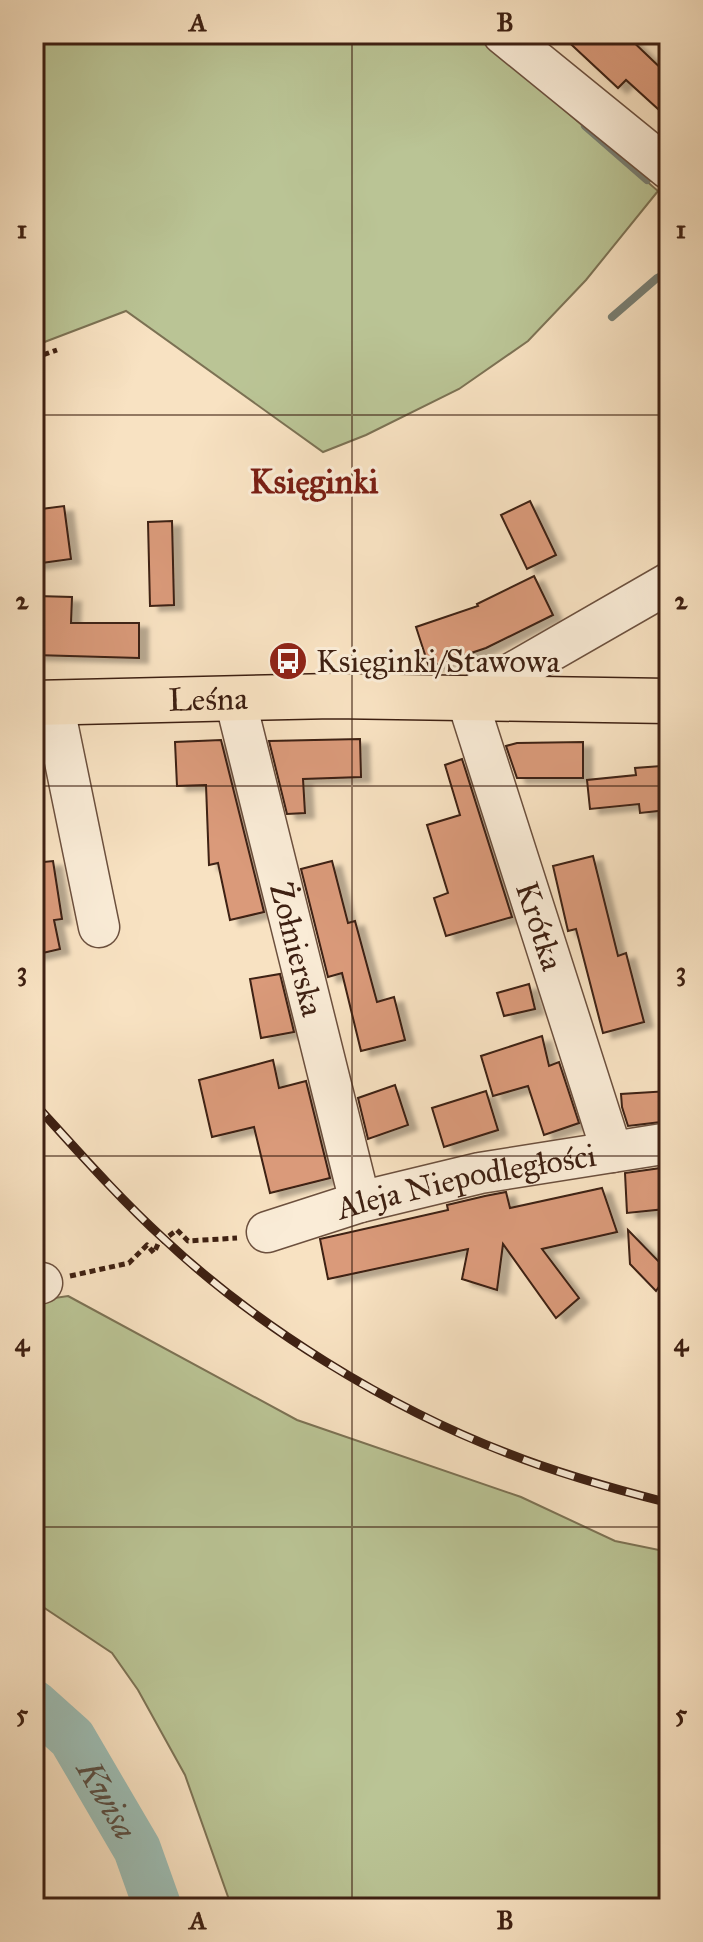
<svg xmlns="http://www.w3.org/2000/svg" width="703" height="1942" font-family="'IM FELL Great Primer',serif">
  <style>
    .green { fill: #bac495; stroke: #7c7254; stroke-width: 2 }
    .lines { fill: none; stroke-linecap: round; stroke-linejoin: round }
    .stream { stroke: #777e73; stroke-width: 8 }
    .river { stroke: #9dbdb4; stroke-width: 48 }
    .building { fill: #da9a7a; stroke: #3e2012; stroke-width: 2; filter: url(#shadow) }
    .minor-casing { stroke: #6c503e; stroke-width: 43 }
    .major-casing { stroke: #3e2012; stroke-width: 47 }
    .path { stroke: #3e2012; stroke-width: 5; stroke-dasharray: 6 4; stroke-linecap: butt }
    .minor { stroke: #faecd7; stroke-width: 40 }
    .major { stroke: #f8e2c2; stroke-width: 44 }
    .rail-casing { stroke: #3e2012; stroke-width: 9 }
    .rail { stroke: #faecd7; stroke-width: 6; stroke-dasharray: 18; stroke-linecap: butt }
    .grid { fill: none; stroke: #3e2012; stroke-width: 2; stroke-opacity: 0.55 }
    .labels { text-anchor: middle; stroke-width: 6; stroke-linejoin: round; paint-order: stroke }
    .poi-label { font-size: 32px; fill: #3e2012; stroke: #faecd7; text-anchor: start }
    .street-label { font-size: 32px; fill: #3e2012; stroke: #faecd7 }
    .neighbourhood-label { font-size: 34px; font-weight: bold; fill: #7a1f14; stroke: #faecd7 }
    .water-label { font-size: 34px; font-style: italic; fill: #5a4f43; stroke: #faecd7 }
    .neatline { fill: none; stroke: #3e2012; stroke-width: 3 }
    .grid-label { font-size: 26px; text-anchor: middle; font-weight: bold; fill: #3e2012 }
  </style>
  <defs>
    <filter id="shadow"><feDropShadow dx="9" dy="5" stdDeviation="2" flood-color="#0004"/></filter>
  </defs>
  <rect width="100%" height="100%" fill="#f8e2c2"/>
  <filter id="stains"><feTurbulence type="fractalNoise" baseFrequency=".0025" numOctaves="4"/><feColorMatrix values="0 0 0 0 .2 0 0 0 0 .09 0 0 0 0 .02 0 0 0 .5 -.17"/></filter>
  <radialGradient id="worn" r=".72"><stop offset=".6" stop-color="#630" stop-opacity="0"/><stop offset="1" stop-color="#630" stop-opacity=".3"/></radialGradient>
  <g class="green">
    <path d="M34,34H477L658,191L586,280L528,341L459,389L366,435L323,452L126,311L34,346Z"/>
    <path d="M68,1296L297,1420L521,1497L615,1541L669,1552V1908H232L185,1775L138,1690L112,1653L34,1601V1301Z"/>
  </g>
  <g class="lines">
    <g class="stream">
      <path d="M585,126L647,180"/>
      <path d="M612,317L657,278L669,272"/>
    </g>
    <path class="river" id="s1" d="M34,1704L72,1738L137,1849L158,1908"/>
  </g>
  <g class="building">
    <path d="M560,34H625L669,76V119L626,80L618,88Z"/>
    <path d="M530,501L556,555L527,569L501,515Z"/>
    <path d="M64,506L71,559L34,564V510Z"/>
    <path d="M172,521L174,605L150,606L148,522Z"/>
    <path d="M534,576L553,615L486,648L429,667L416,627L478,606L477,604Z"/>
    <path d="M37,596L72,597L71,623H139V658L35,655Z"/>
    <path d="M360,739L361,777L303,779L305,813L287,814L269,741Z"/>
    <path d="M221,740L264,912L230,920L218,863L209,865L206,785L177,786L175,742Z"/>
    <path d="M583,742V778H517L506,746L517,743Z"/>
    <path d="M462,759L512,917L446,936L434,898L448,893L427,825L460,815L445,765Z"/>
    <path d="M661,766L667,810L640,813L639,804L590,809L587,780L636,775L635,768Z"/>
    <path d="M593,856L618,956L626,953L644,1022L603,1033L576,929L568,931L553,866Z"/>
    <path d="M53,861L62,919L54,920L60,949L34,955V863Z"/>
    <path d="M332,861L348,923L355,921L377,1002L394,997L405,1040L361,1051L342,973L328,977L301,869Z"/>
    <path d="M280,974L294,1032L261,1038L250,979Z"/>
    <path d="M529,984L535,1009L504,1016L497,993Z"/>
    <path d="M542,1036L549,1066L559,1062L579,1123L544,1135L528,1086L493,1096L481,1056Z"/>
    <path d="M273,1060L279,1088L306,1081L330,1178L270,1193L254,1127L212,1137L199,1080Z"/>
    <path d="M395,1085L408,1125L368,1139L358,1098Z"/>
    <path d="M486,1091L498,1130L444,1147L432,1108Z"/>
    <path d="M669,1091V1121L628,1126L622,1107L621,1094Z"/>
    <path d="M661,1168L665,1209L627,1213L625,1173Z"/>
    <path d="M602,1188L617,1232L542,1249L579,1298L556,1318L503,1244L497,1290L462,1279L468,1249L328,1279L320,1239L448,1210L447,1205L485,1196L506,1192L510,1208Z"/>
    <path d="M628,1230L669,1272L656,1291L630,1264Z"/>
  </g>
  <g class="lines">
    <defs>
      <g id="minor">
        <path d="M503,34L669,169"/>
        <path id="s2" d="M235,699L360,1202"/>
        <path d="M53,703L99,927"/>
        <path d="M612,1152L467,699L669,583"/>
        <path id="s3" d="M267,1232L360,1202L480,1173L669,1143"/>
        <path d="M34,1285L42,1283"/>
      </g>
      <g id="major">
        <path id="s4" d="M34,703L333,696L669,701"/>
      </g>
    </defs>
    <use href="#minor" class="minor-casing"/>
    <use href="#major" class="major-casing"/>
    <g class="path">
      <path d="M34,358L57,350"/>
      <path d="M70,1276L129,1263L147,1245L154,1253L158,1244L177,1230L188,1241L237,1238"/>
    </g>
    <use href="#minor" class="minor"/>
    <use href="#major" class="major"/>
    <defs>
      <path id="rail" d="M34,1103C76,1149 118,1197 164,1239C258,1327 387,1407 507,1453C560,1474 614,1489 669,1503"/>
    </defs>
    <use href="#rail" class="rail-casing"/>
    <use href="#rail" class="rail"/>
  </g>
  <path class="grid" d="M352,34V1908M34,415H669M34,786H669M34,1156H669M34,1527H669"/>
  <defs>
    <symbol id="bus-disc" viewBox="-11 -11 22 22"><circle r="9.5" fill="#8f2418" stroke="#faecd7"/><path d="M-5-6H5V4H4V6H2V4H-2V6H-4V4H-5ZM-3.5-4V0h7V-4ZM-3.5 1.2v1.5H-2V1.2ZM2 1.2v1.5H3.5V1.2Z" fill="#fff"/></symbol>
  </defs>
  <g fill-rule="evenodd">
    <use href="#bus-disc" x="266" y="639" width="44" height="44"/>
  </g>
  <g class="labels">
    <g class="poi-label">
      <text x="316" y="672">Księginki/Stawowa</text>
    </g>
    <g class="street-label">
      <text dy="11" stroke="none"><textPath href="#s4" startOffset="174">Leśna</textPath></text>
      <text transform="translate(540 926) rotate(72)" y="11">Krótka</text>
      <text dy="11" stroke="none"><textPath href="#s2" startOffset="258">Żołnierska</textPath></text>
      <text dy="11" stroke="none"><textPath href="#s3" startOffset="206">Aleja Niepodległości</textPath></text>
    </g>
    <g class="neighbourhood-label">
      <text x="314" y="493">Księginki</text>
    </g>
    <g class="water-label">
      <text dy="12" stroke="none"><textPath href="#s1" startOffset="122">Kwisa</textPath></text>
    </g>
  </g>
  <rect width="703" height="1942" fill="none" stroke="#f8e2c2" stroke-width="88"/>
  <rect x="44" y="44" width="615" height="1854" class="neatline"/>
  <g class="grid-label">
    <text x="198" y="31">A</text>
    <text x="505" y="31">B</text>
    <text x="22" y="238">1</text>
    <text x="681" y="238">1</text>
    <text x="22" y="609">2</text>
    <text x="681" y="609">2</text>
    <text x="22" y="980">3</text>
    <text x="681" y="980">3</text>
    <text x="22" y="1351">4</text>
    <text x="681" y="1351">4</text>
    <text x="22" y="1722">5</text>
    <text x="681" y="1722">5</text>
    <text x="198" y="1929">A</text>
    <text x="505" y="1929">B</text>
  </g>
  <rect width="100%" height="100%" filter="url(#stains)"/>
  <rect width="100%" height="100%" fill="url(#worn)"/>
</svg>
